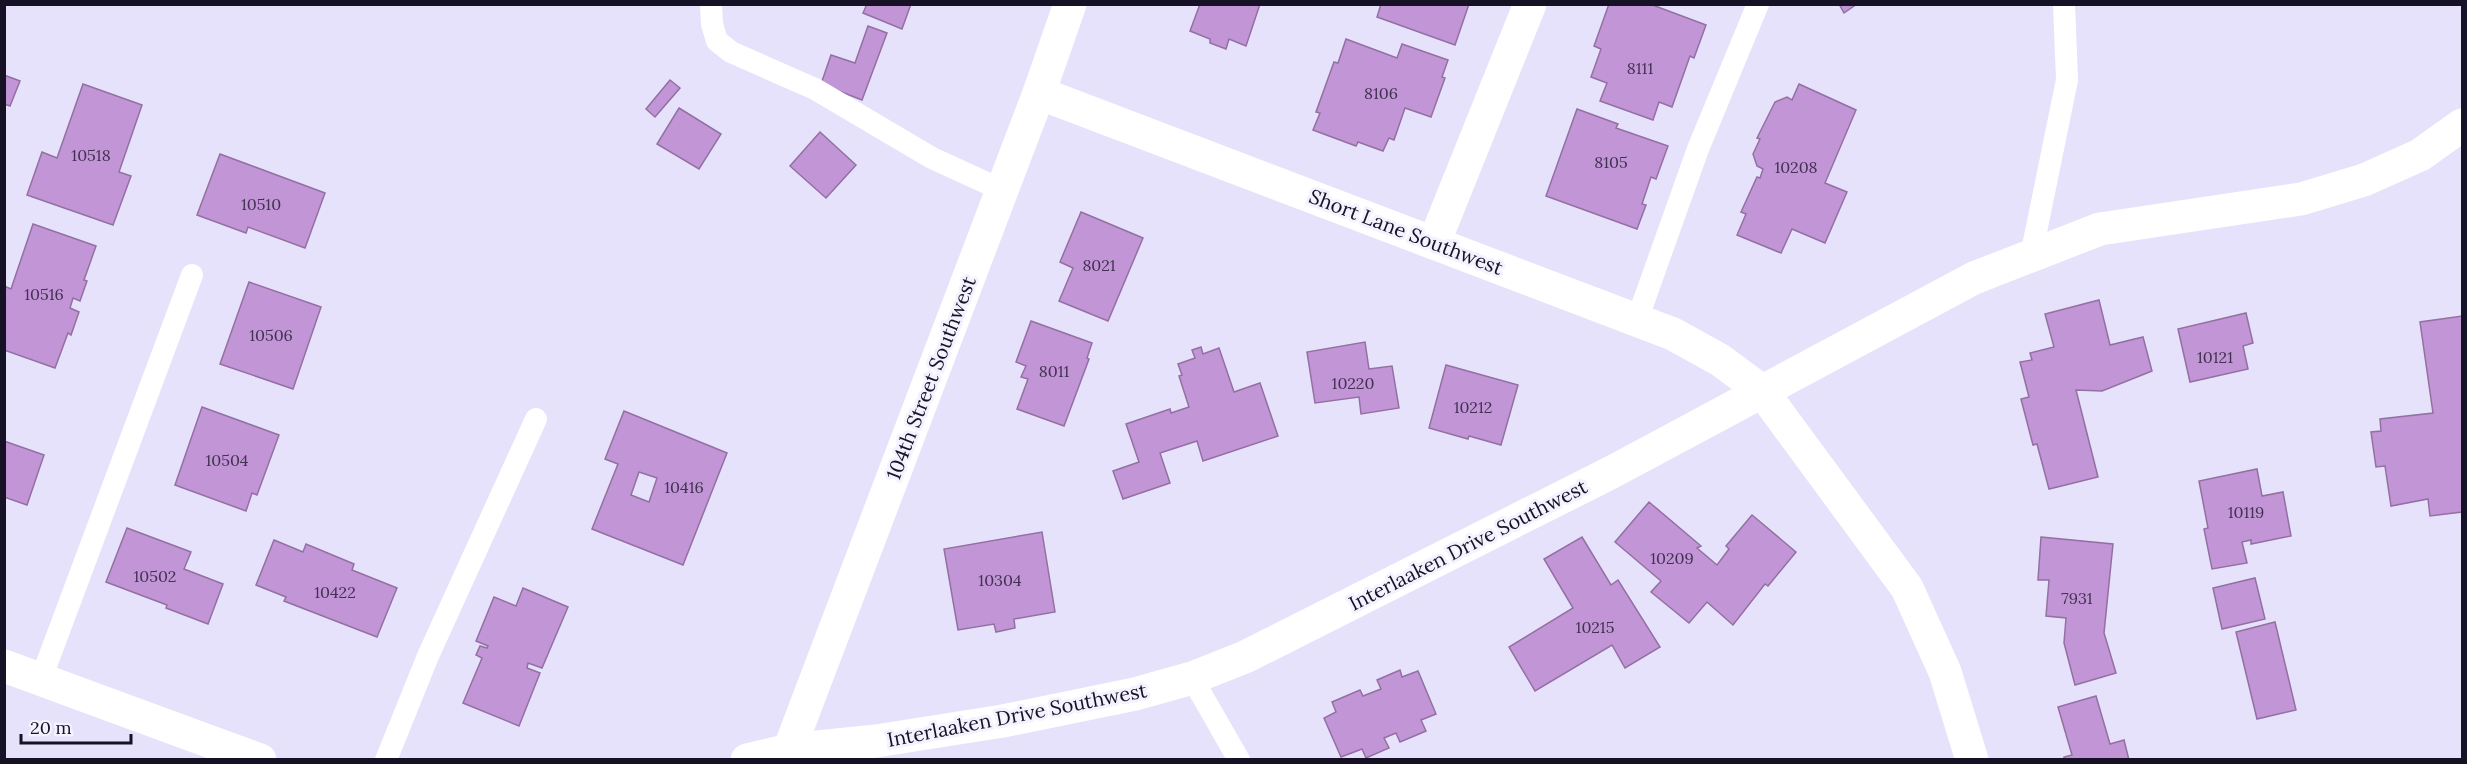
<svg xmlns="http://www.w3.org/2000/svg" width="2467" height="764" font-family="Lora,serif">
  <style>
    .building { fill: #c295d7; stroke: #9370a2; stroke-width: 1.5; fill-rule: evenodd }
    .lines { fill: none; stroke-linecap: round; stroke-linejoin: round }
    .lane { stroke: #fff; stroke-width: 22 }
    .street { stroke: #fff; stroke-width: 33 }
    .secondary { stroke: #fff; stroke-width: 33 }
    .labels { text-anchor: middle; stroke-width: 6; stroke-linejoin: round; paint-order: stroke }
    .number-label { font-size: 16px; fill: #423252 }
    .street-label { font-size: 20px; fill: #171126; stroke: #f4f2fe }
  </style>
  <rect width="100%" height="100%" fill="#e7e2fb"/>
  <g class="building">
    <path d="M867,4H911L902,29L863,13Z"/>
    <path d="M1200,4H1260L1246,46L1229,39L1226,49L1210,43V39L1190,31Z"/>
    <path d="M1381,4H1469L1455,45L1377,17Z"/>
    <path d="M1609,4H1650L1706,25L1694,58L1690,56L1672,107L1659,102L1653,120L1600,101L1607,83L1591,77L1601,49L1594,46Z"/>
    <path d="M1839,4H1857L1844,13Z"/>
    <path d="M868,26L887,33L862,100L821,84L831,55L855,63Z"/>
    <path d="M1346,39L1397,58L1402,44L1448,60L1442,77L1445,78L1431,117L1405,108L1394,140L1389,138L1383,151L1358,142L1356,146L1313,130L1320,113L1316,112L1334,62L1338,63Z"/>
    <path d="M4,75L20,81L10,106L4,104Z"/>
    <path d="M670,80L680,88L655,117L646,109Z"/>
    <path d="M83,84L142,105L119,172L131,176L113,225L27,195L42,152L57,158Z"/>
    <path d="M1799,84L1856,110L1825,183L1847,192L1825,243L1792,229L1781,253L1737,235L1746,214L1741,212L1757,177L1760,178L1763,169L1757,166L1753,154L1760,139L1757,138L1775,102L1787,97L1792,100Z"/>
    <path d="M679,108L721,134L699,169L657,144Z"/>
    <path d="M1577,109L1618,124L1616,128L1668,146L1656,179L1651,177L1642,204L1646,205L1637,229L1546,196Z"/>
    <path d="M820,132L856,165L826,198L790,166Z"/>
    <path d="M220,154L325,193L305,248L248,227L246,233L197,215Z"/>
    <path d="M1081,212L1143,238L1108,321L1059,301L1073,268L1060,262Z"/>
    <path d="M33,224L96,246L84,280L87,281L80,301L73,298L70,308L79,312L71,335L68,333L55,368L4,350V286L11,289Z"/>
    <path d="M249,282L321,307L293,389L220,364Z"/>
    <path d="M2099,300L2110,345L2143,337L2152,371L2102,391L2076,390L2098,477L2049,489L2037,444L2033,445L2021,399L2029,397L2020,362L2032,360L2030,353L2054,347L2045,314Z"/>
    <path d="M2246,313L2253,343L2243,346L2248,369L2190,382L2178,329Z"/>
    <path d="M2462,316V512L2430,516L2428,499L2391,506L2385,466L2376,467L2371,432L2381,431L2380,419L2433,413L2420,322Z"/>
    <path d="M1031,321L1092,343L1087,358L1089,359L1064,426L1017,409L1028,379L1021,377L1026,366L1016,362Z"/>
    <path d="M1365,342L1369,369L1392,366L1399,408L1361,414L1359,397L1315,403L1307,352Z"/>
    <path d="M1201,347L1203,354L1219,348L1234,392L1260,383L1278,436L1203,461L1197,441L1160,453L1170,483L1123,499L1113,471L1139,462L1126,424L1170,409L1171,413L1189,407L1179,376L1182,375L1178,364L1195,358L1192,350Z"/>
    <path d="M1446,365L1518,385L1501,445L1469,436L1468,439L1429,428Z"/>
    <path d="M202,407L279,435L257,495L252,493L246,511L175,485Z"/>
    <path d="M624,411L727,453L683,565L592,529L618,464L605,459ZM639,472L657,478L649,502L631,495Z"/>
    <path d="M4,441L44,455L27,505L4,497Z"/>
    <path d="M2257,469L2262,496L2283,492L2291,536L2251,544V540L2242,542L2247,563L2212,569L2204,529L2208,528L2199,481Z"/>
    <path d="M1649,502L1701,546L1697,548L1717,565L1729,549L1726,546L1752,515L1796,552L1768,586L1765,584L1733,625L1707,602L1689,623L1651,592L1661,581L1615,542Z"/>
    <path d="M127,528L191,552L184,569L223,584L208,624L166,608L167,605L106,582Z"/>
    <path d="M1042,532L1055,612L1014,619L1015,628L996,632L994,624L958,630L944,549Z"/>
    <path d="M1582,537L1611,585L1618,580L1660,647L1625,668L1612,645L1535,691L1509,647L1573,608L1544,559Z"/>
    <path d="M2041,537L2113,544L2104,633L2116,673L2075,685L2064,643L2066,618L2046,616L2049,580H2038Z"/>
    <path d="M274,540L303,552L306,544L354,564L352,570L397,588L377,637L284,601L286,597L256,585Z"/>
    <path d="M2255,578L2265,619L2222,629L2213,588Z"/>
    <path d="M523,588L568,607L542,668L528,663L527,668L540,673L519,726L463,703L482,658L476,655L480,646L487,648L488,646L476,641L494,597L516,606Z"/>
    <path d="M2275,622L2296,710L2257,719L2236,632Z"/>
    <path d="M1400,670L1402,677L1418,671L1436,714L1421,720L1426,731L1400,742L1396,733L1384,738L1389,748L1366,758L1362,749L1341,757L1324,718L1336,712L1332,702L1360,690L1363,696L1381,689L1377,680Z"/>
    <path d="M2096,696L2110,744L2124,740L2129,760H2064V757L2072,755L2058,707Z"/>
  </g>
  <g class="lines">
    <g class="lane">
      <path d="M711,4L712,24L717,41L731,52L815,89L932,158L1002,190"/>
      <path d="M2031,256L2067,80L2064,4"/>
      <path d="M1637,320L1698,149L1758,4"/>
      <path d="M1192,678L1239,760"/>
      <path d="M41,679L192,275"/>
      <path d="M386,760L428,656L536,419"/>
    </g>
    <g class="street">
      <path d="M1434,243L1530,4"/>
      <path d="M789,750L876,741L1003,721L1135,694L1192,678L1245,657L1612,472L1974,278L2100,229L2301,199L2364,180L2420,155L2462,125"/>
    </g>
    <g class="secondary">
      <path d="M1039,93L1673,334L1720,360L1762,391L1907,588L1945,672L1972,760"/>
      <path d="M4,666L260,760"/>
      <path d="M747,760L789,750L1039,93L1070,4"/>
    </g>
  </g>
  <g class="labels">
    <g class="number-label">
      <text x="1640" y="74">8111</text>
      <text x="1381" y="99">8106</text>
      <text x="91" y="161">10518</text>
      <text x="1611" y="168">8105</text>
      <text x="1796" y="173">10208</text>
      <text x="261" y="210">10510</text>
      <text x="1099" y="271">8021</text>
      <text x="44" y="300">10516</text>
      <text x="271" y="341">10506</text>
      <text x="2215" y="363">10121</text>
      <text x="1054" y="377">8011</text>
      <text x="1353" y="389">10220</text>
      <text x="1473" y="413">10212</text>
      <text x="227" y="466">10504</text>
      <text x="684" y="493">10416</text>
      <text x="2246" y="518">10119</text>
      <text x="1672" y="564">10209</text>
      <text x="155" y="582">10502</text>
      <text x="1000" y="586">10304</text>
      <text x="335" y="598">10422</text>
      <text x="2077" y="604">7931</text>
      <text x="1595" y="633">10215</text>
    </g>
    <g class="street-label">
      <text transform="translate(1406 232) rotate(21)" y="7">Short Lane Southwest</text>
      <text transform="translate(931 378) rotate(-69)" y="7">104th Street Southwest</text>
      <text transform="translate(1468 545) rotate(-27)" y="7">Interlaaken Drive Southwest</text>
      <text transform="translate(1017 715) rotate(-11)" y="7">Interlaaken Drive Southwest</text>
    </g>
  </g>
  <rect width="2467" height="764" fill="none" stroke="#171126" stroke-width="12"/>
  <path d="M21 734v9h110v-9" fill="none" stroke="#171126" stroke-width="3"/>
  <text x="30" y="734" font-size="18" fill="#171126" stroke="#f4f2fe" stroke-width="4.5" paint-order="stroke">20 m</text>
</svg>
